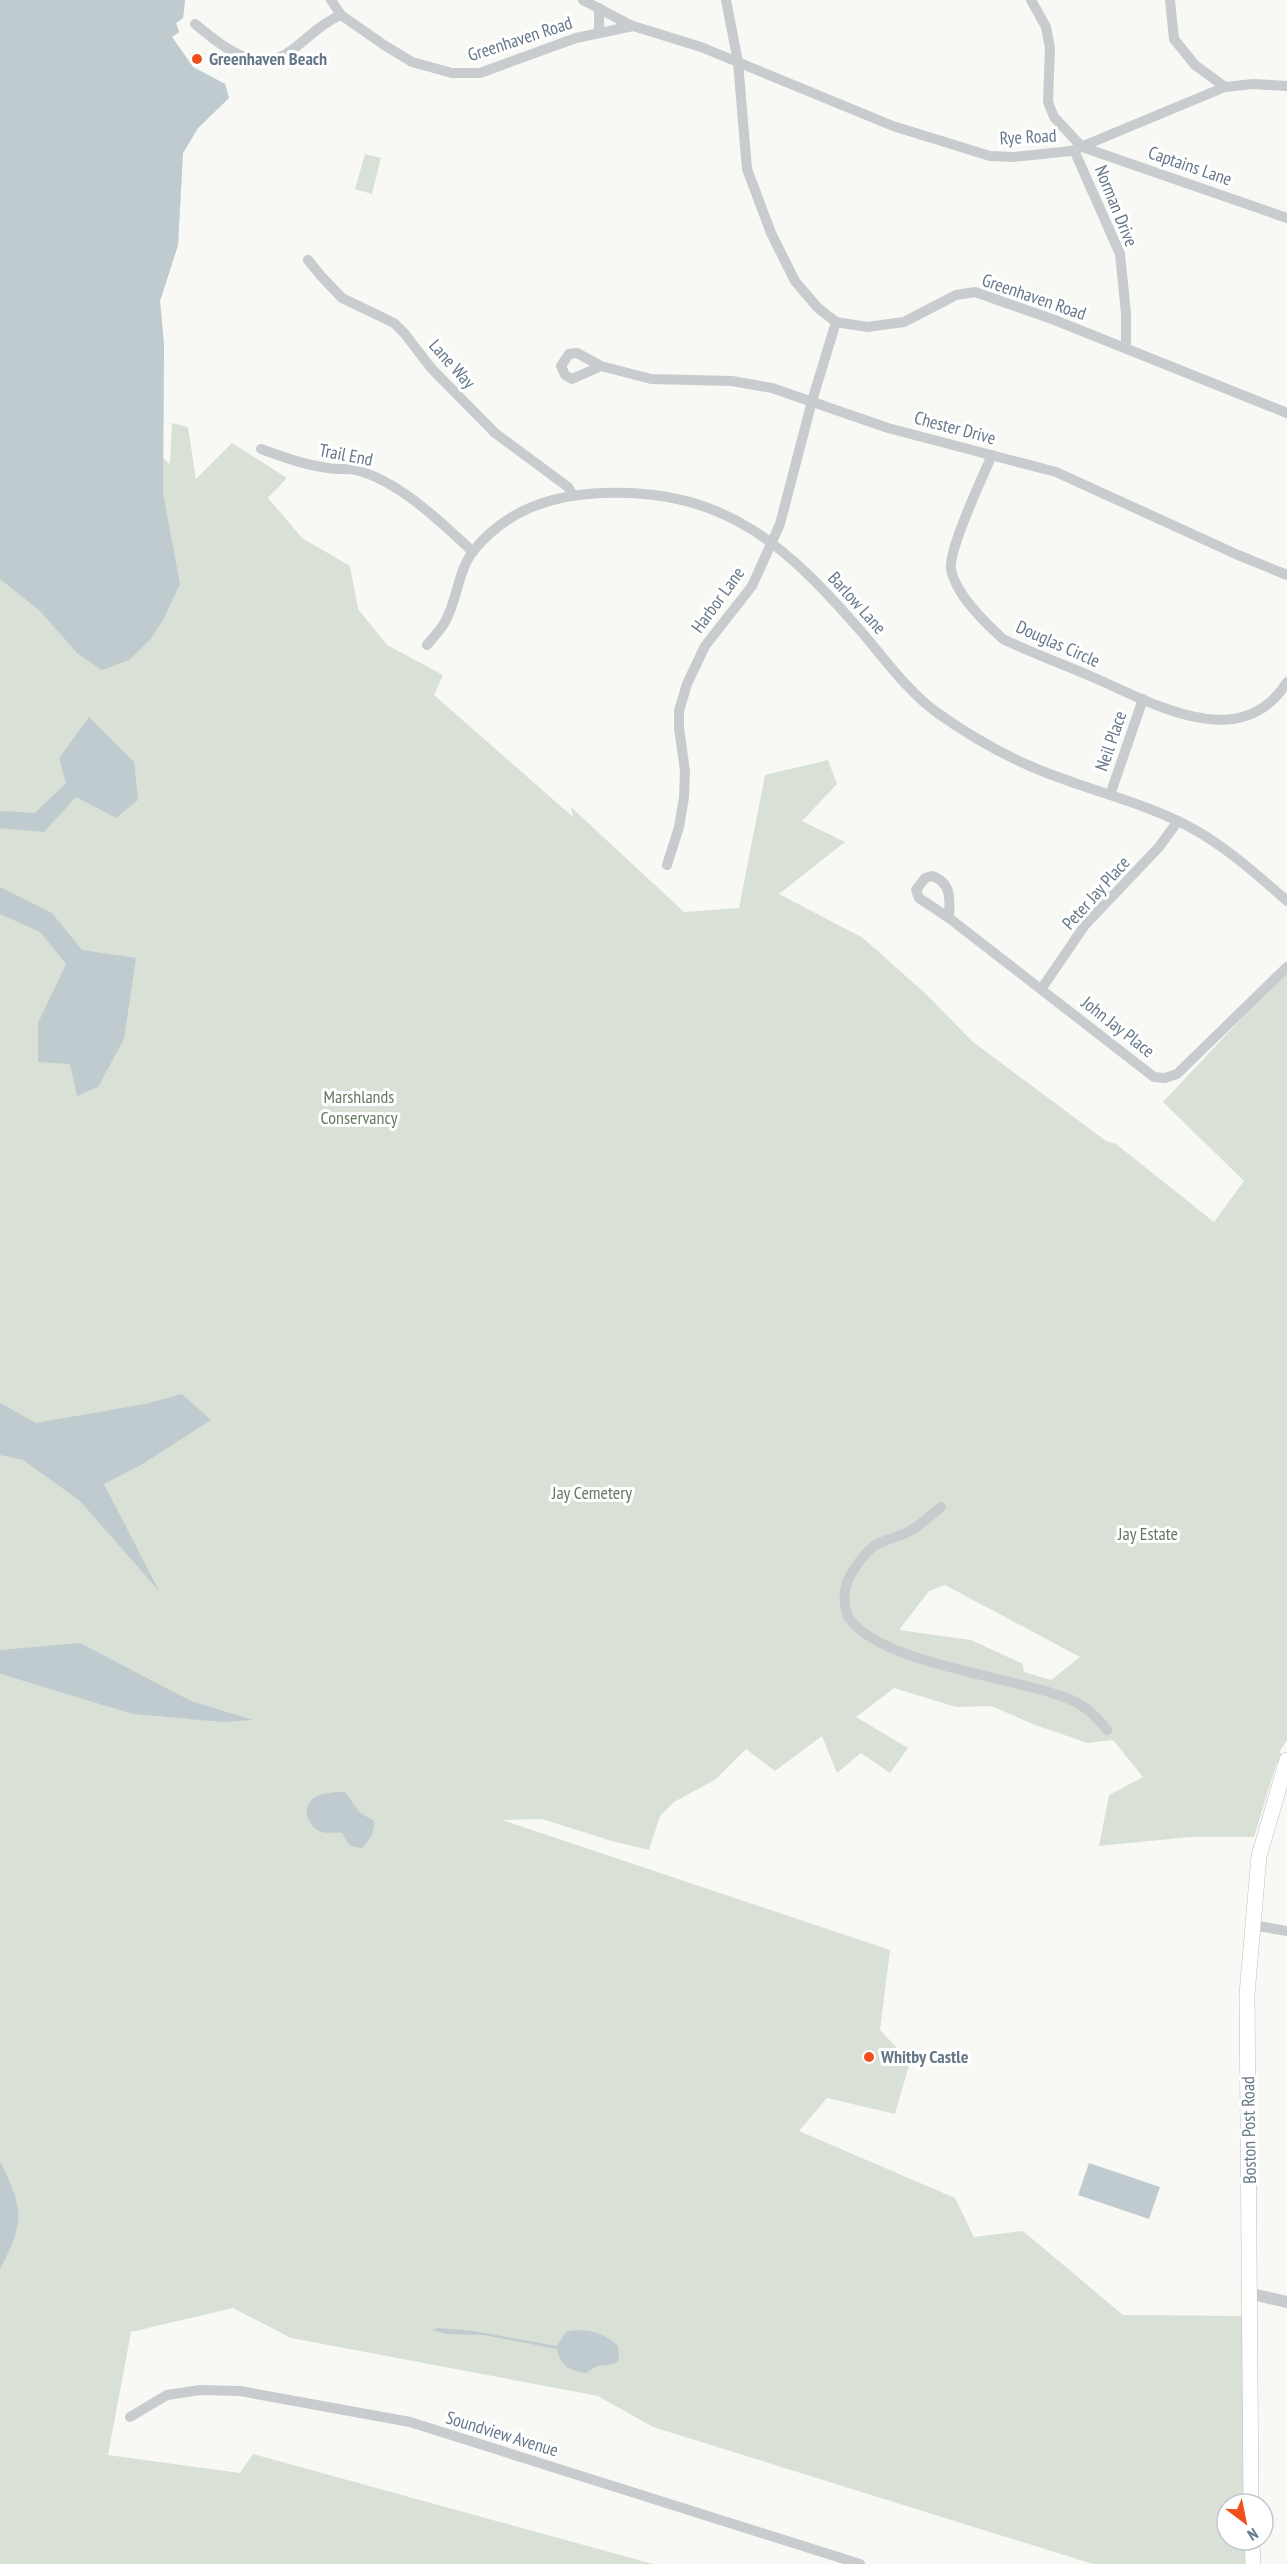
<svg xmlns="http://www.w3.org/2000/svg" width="1287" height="2564" font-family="'PT Sans Narrow',sans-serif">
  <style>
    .green { fill: #d9e1d6; fill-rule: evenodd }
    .water { fill: #c0cbcf }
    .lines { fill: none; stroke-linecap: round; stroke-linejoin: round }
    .primary-casing { stroke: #bbbfc3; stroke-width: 16 }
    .minor { stroke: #c8cccf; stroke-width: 10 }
    .tertiary { stroke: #c8cccf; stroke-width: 12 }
    .primary { stroke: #fff; stroke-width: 15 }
    .poi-dot { fill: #f1501c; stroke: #fff; stroke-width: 2 }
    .labels { text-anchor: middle; stroke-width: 6; stroke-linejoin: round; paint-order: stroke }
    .street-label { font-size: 18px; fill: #657889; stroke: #fff }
    .poi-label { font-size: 18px; font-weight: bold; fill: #657889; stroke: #fff; text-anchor: start }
    .park-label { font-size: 18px; fill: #657a60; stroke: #fff }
  </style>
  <rect width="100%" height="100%" fill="#f8f8f5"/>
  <g class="green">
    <path d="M185,0L183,18L176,23L179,32L172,37L193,67L225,84L229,98L198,128L183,153L178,245L160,301L164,346L163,458L170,464L172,423L188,427L196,479L232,443L287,478L268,498L302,538L350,566L358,609L387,645L443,675L434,695L573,817L571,807L684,912L739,908L765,775L828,760L837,784L802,821L845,842L779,894L863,938L927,995L973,1042L1106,1141L1116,1144L1214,1222L1244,1181L1163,1102L1287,970V1740L1280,1751L1285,1765L1277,1762L1254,1837H1190L1099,1846L1109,1795L1143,1777L1113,1740L1087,1743L1033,1724L991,1706L956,1707L894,1688L856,1717L908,1748L890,1773L861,1753L837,1773L822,1736L775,1771L746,1749L716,1779L674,1802L660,1816L649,1850L612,1841L542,1819L502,1820L890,1950L880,2030L910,2062L895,2114L827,2098L799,2131L955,2198L974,2237L1023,2231L1123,2315L1244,2316L1246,2504H1227V2540H1247V2564H1093L653,2427L598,2396L291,2338L233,2308L131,2332L108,2455L240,2473L253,2454L653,2564H0V1674L132,1714L191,1719L0,1663V179ZM945,1585L1080,1657L1051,1680L1024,1672L1023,1664L971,1640L899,1630L929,1591Z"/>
    <path d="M365,154L381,158L372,194L355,189Z"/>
  </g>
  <g class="water">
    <path d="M0,0H185L183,18L176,23L179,32L172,37L193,67L225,84L229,98L198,128L183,153L178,245L160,301L164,346L163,493L180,584L163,620L150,640L129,660L102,670L78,654L40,611L0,579Z"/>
    <path d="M89,717L134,762L138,800L116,818L76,797L44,832L0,828V811L35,813L66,783L59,758Z"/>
    <path d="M0,887L52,913L82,950L136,958L124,1039L98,1087L77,1096L70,1064L38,1062V1023L66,964L40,932L0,914Z"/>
    <path d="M182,1394L211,1420L141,1465L104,1484L159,1591L80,1501L23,1460L0,1455V1403L36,1423L145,1404Z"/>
    <path d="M80,1643L191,1701L253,1720L223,1722L132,1714L0,1674V1650Z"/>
    <path d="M336,1792H345L359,1812L374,1821C375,1832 370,1840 362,1848L350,1846L342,1833C335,1832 324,1834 319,1831C305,1823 301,1804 317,1796C323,1793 330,1793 336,1792Z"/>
    <path d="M0,2161C24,2210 25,2221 0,2269Z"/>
    <path d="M1089,2163L1160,2187L1149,2219L1078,2195Z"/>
    <path d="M438,2328L474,2331L557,2346L566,2332C585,2327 605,2333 618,2346L619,2360L615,2364L597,2366L586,2373C570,2371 560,2366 557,2349L484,2335L447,2334L432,2330Z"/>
  </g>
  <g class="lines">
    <defs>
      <g id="primary">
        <path d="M1251,2504L1247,1994L1259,1856L1287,1760"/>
        <path d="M1252,2540L1253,2564"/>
      </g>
    </defs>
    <use href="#primary" class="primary-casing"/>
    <g class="minor">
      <path d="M331,0L341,15L384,45L412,62L452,73H480L576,38L633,26L701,47L893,126L990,156L1014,157L1071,151L1225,87L1253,84L1287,86"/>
      <path d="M583,0L632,26"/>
      <path d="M726,0L738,62L747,169L771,233L795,281L818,308L836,322L867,327L904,322L956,295L975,292L1052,319L1287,413"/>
      <path d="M1031,0L1046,27L1050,48L1048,102L1054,117L1082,147L1287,218"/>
      <path d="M1170,0L1174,39L1195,65L1225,87"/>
      <path d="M195,24C222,46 258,77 292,50C309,37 322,23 341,15"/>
      <path d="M599,32V8"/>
      <path d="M1074,150L1120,254L1126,313V348"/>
      <path d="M308,260L321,276L342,298L394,323L405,334L431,368L495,433L568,487L572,494"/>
      <path d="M601,366L572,379L565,375L561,366L569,354L577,353L601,366L651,379L732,381L772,388L888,428L1056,472L1238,555L1287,575"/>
      <path d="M261,449C283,457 305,465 328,468C337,470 347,468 356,470C399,481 441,522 473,552"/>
      <path d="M992,455C983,476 948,550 951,569C955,593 985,623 1003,639C1034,654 1065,665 1097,679C1154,704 1242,755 1287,682"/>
      <path d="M427,645C433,637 442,629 446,620C458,597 458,570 474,550C508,509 552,495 603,493C727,488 789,548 865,636C886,661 911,695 939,714C970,736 1007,757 1042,771C1089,790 1138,801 1184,824C1222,843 1255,873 1287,901"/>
      <path d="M1110,795L1143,699"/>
      <path d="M667,865L679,827L684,797L685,771L679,728V711L687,684L705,646L752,586L780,524L812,401L836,322"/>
      <path d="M932,876C952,882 950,901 949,918L919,898L916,890L925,878Z"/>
      <path d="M949,918L1154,1077L1165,1078L1177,1074L1287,967"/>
      <path d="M1042,988L1085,925L1159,847L1178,821"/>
      <path d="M941,1507C931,1515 920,1526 908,1532C898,1537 884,1540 874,1546C863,1554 846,1578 845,1591C844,1598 845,1612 849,1618C882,1665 1013,1676 1069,1699C1086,1706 1096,1716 1107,1730"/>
      <path d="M1252,1925L1287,1931"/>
      <path d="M130,2417L167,2395L200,2390L240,2391L410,2422L860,2564"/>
    </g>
    <path class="tertiary" d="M1248,2293L1287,2302"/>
    <use href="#primary" class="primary"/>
  </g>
  <g class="poi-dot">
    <circle cx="197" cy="59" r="6"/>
    <circle cx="869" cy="2057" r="6"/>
  </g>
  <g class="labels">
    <g class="street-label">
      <text transform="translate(520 39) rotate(-18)" y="6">Greenhaven Road</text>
      <text transform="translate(1028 137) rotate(-3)" y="6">Rye Road</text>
      <text transform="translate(1190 166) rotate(19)" y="6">Captains Lane</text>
      <text transform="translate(1116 206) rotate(68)" y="6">Norman Drive</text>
      <text transform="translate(1034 297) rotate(19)" y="6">Greenhaven Road</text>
      <text transform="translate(452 364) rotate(48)" y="6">Lane Way</text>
      <text transform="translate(955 428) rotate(15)" y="6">Chester Drive</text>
      <text transform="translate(346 455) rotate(11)" y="6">Trail End</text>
      <text transform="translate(718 600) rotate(-54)" y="6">Harbor Lane</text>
      <text transform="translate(857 603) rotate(48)" y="6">Barlow Lane</text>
      <text transform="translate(1058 644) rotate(24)" y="6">Douglas Circle</text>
      <text transform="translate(1111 741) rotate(-71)" y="6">Neil Place</text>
      <text transform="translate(1096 893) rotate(-48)" y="6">Peter Jay Place</text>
      <text transform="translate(1118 1027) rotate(38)" y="6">John Jay Place</text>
      <text transform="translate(1249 2130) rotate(-91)" y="6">Boston Post Road</text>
      <text transform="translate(502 2434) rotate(17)" y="6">Soundview Avenue</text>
    </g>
    <g class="poi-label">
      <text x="209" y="65">Greenhaven Beach</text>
      <text x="881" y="2063">Whitby Castle</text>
    </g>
    <g class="park-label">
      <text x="359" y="1103">Marshlands<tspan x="359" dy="21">Conservancy</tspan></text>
      <text x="592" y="1499">Jay Cemetery</text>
      <text x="1148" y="1540">Jay Estate</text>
    </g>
  </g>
  <g transform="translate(1245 2522) rotate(148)"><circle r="28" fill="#ffffff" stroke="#c1c9d0" stroke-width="1.5"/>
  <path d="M0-4.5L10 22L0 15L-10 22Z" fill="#f1501c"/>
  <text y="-9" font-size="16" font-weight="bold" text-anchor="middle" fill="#657889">N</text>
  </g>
</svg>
